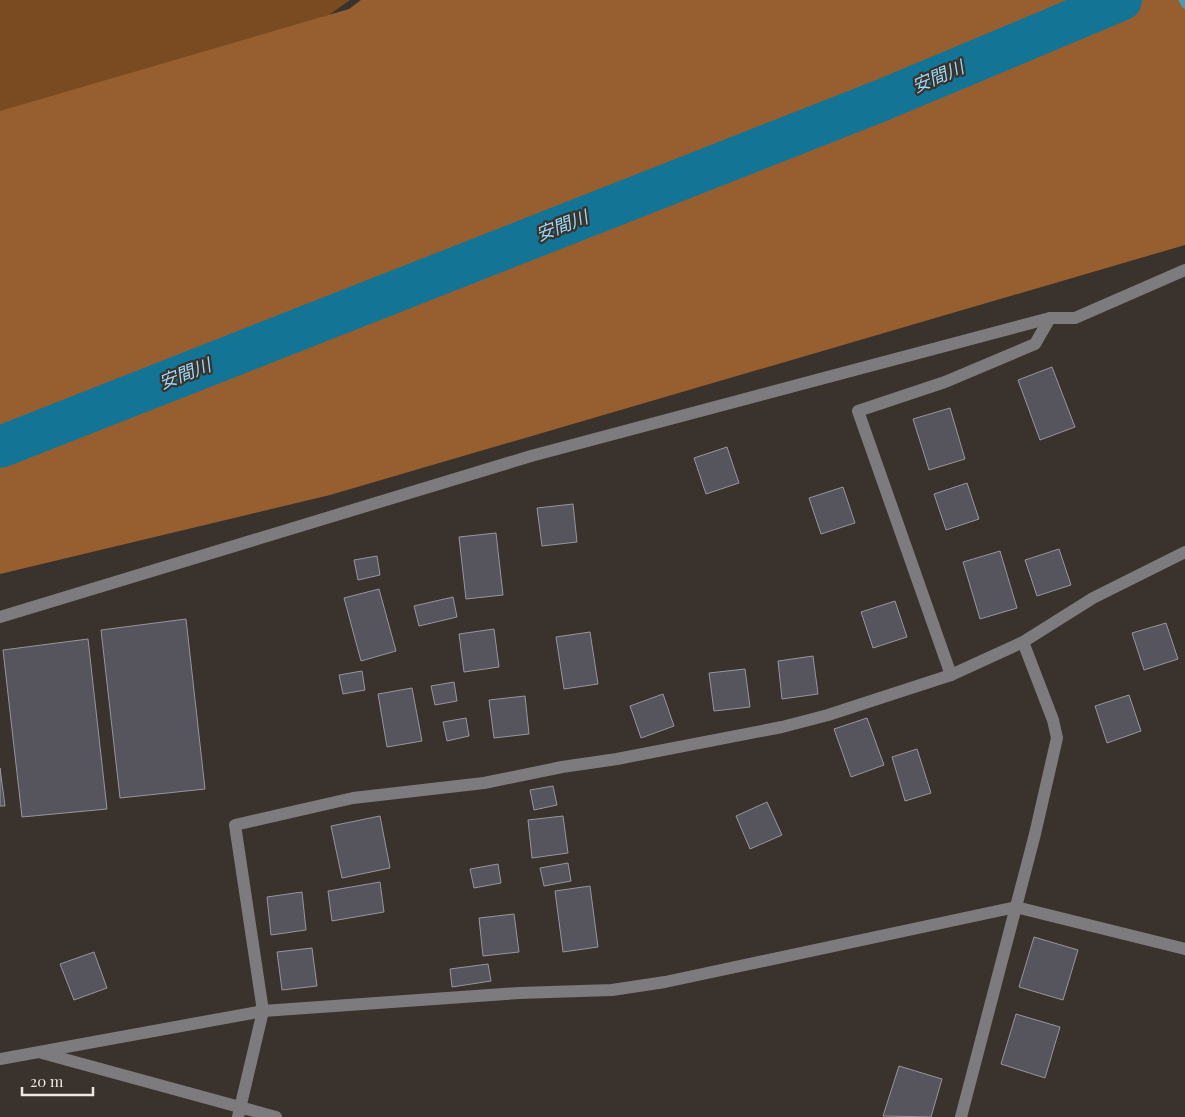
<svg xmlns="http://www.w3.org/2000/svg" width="1185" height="1117" font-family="'Playfair Display','Noto Sans JP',serif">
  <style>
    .green { fill: #7a4a21 }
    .forest { fill: #975f2f }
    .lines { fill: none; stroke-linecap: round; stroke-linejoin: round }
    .stream { stroke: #5597ad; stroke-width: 7 }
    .river { stroke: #147496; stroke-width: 42 }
    .building { fill: #56545d; stroke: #9895a0 }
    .minor { stroke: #7e7b7f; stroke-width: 12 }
    .labels { text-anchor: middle; stroke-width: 4.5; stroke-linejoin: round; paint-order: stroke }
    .water-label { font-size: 18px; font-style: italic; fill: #99d8f6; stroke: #3a322c }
  </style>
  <rect width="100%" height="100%" fill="#3a322c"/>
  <path class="green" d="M0,0H350L329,15L0,131Z"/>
  <path class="forest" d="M361,0H1185V245L330,495L0,574V111L349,9Z"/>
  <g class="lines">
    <path class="stream" d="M1182,0L1185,5"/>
    <path class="river" d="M0,447L880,101L1121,0"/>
  </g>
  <g class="building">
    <path d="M1052,367L1075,427L1040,440L1018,380Z"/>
    <path d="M950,408L965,459L929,470L913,419Z"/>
    <path d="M727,447L739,483L706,494L694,458Z"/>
    <path d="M967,483L979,519L946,530L934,494Z"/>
    <path d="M843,487L855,523L821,534L809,498Z"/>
    <path d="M573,504L577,542L542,546L537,508Z"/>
    <path d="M496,533L503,595L466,599L459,537Z"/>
    <path d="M1059,549L1071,585L1037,596L1025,560Z"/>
    <path d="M1000,551L1017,608L980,619L963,562Z"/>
    <path d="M377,556L380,575L358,580L354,560Z"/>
    <path d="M379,589L396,651L361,661L344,598Z"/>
    <path d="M453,597L457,617L419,626L414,606Z"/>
    <path d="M895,601L907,637L873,648L861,612Z"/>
    <path d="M186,619L205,789L120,798L101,630Z"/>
    <path d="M1166,623L1178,659L1144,670L1132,633Z"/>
    <path d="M494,629L499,667L464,672L459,634Z"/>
    <path d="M590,632L598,684L564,689L556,637Z"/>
    <path d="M88,639L107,809L22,817L3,650Z"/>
    <path d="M813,656L818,694L782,699L778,661Z"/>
    <path d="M745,669L750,707L714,711L709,673Z"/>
    <path d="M362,671L365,690L343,694L339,675Z"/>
    <path d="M454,682L457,701L435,705L431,686Z"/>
    <path d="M412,688L422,741L387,747L378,694Z"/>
    <path d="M663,694L674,726L641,738L630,706Z"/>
    <path d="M1129,695L1141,731L1107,743L1095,706Z"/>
    <path d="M525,696L529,734L494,738L489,700Z"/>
    <path d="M466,718L469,736L447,741L443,722Z"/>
    <path d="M867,718L884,765L851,777L834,729Z"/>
    <path d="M917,749L931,793L905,801L892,757Z"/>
    <path d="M0,768L5,806H0Z"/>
    <path d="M553,786L557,805L534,810L530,790Z"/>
    <path d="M767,802L782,835L750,849L736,816Z"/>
    <path d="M380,816L390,868L342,878L331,826Z"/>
    <path d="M563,816L568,853L532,858L528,820Z"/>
    <path d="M568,863L571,881L544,886L540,868Z"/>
    <path d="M498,864L501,883L474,888L470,869Z"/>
    <path d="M380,882L384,912L332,921L328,891Z"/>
    <path d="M590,886L598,947L563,952L555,891Z"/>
    <path d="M302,892L306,930L271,935L267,897Z"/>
    <path d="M514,914L519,952L483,956L479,918Z"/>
    <path d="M1034,937L1078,950L1063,1000L1019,987Z"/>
    <path d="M312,948L317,986L282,990L277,952Z"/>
    <path d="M94,952L107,988L74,1000L60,964Z"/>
    <path d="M488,964L491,981L452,987L450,969Z"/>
    <path d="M1016,1014L1060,1027L1045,1078L1001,1064Z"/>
    <path d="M899,1066L942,1079L931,1117L883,1116Z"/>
  </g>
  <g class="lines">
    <g class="minor">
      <path d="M0,617L531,456L1050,318H1075L1185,270"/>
      <path d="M951,675L858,411L945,382L1035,344L1050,318"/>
      <path d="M42,1053L276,1117"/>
      <path d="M0,1059L263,1011L519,993L612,990L665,982L1016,907L1185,949"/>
      <path d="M238,1117L263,1011L235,825L353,798L484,783L562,767L617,759L782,727L828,715L951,675L1023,642L1093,598L1185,552"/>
      <path d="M961,1117L1035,834L1057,738L1053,720L1023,642"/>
    </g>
  </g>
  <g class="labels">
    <g class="water-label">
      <text transform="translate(938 77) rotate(-23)" y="6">安間川</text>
      <text transform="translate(562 226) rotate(-21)" y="6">安間川</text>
      <text transform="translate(185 374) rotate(-21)" y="6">安間川</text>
    </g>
  </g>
  <path d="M22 1087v8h71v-8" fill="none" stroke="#eee8e4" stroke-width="2.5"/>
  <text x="30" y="1087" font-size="15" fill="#eee8e4" stroke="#3a322c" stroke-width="4" paint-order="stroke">20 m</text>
</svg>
